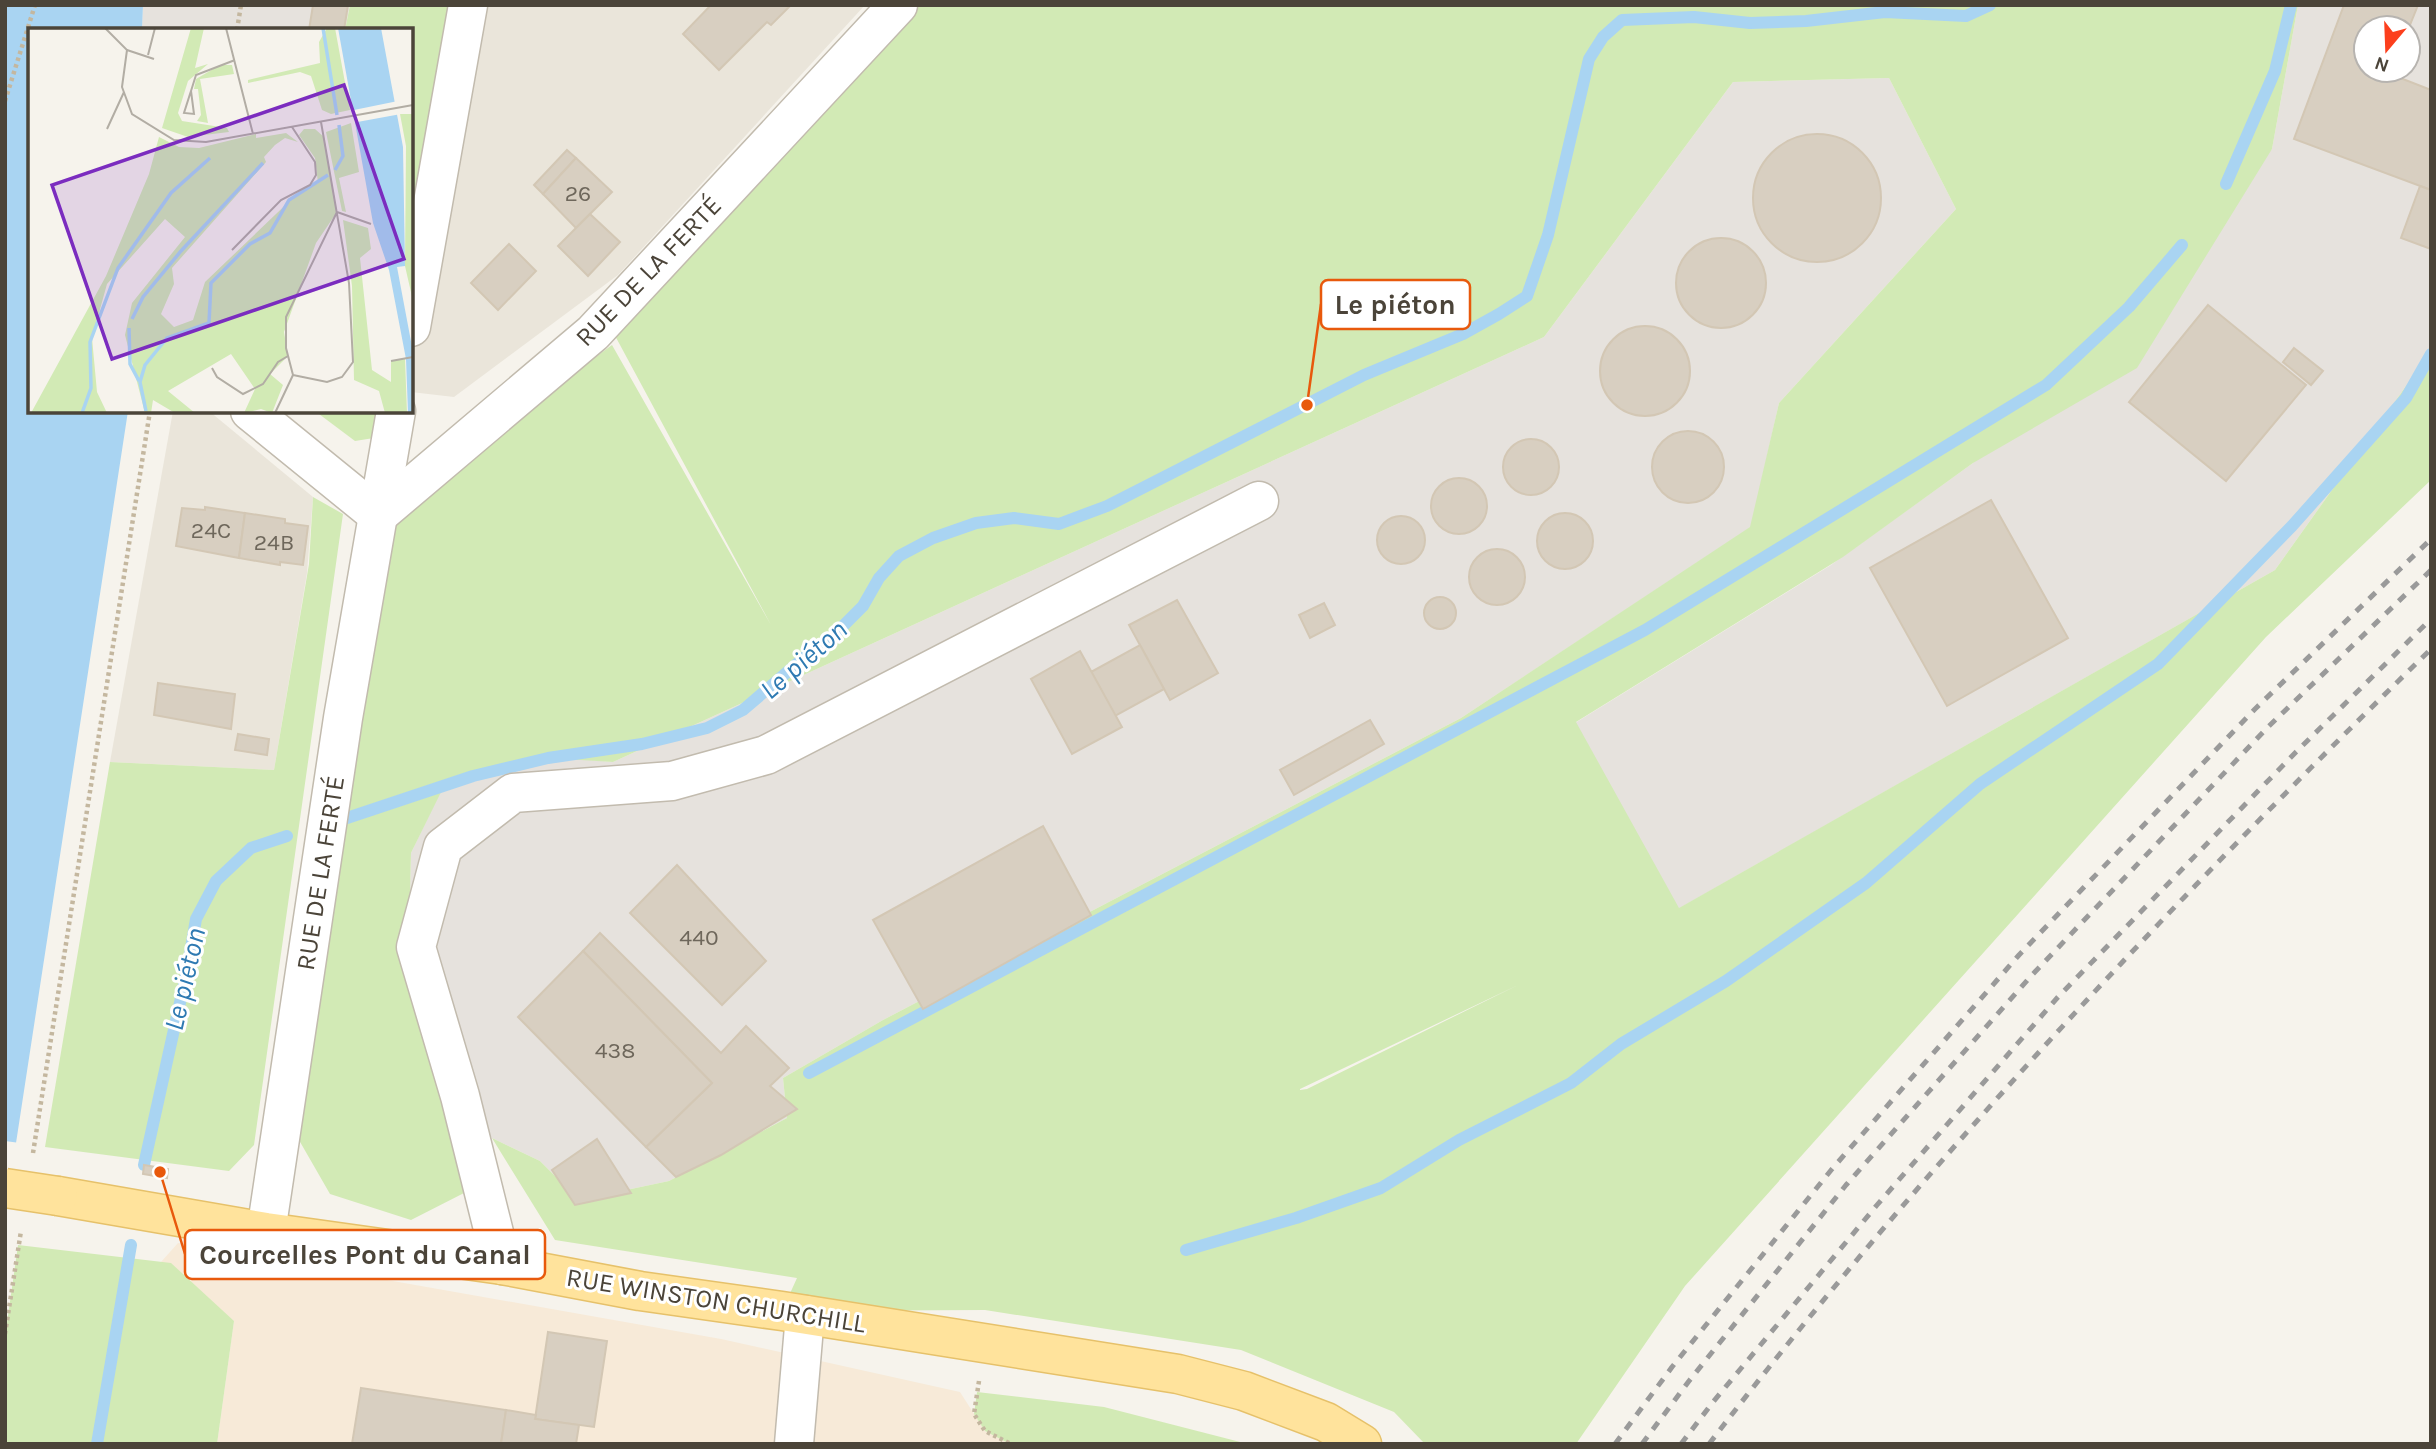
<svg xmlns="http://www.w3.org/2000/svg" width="2436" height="1449" font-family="Karla,sans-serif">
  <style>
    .residential { fill: #eae5da }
    .commercial { fill: #f7ead8 }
    .industrial { fill: #e6e2dd; fill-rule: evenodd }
    .green { fill: #d2eab5; fill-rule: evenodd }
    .water { fill: #a9d4f2 }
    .pier { fill: #f6f3ec }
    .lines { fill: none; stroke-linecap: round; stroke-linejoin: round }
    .stream { stroke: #a9d4f2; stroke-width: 12 }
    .building { fill: #d8cfc1; stroke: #d3c7b4; stroke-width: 2 }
    .minor-casing { stroke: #c2bbae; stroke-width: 41 }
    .major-casing { stroke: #e6c16a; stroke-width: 41 }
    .path { stroke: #c4b79f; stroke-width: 4.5; stroke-dasharray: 3.5 3.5; stroke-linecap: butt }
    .minor { stroke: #fff; stroke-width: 38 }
    .major { stroke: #ffe39c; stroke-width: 38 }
    .rail { stroke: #9a9a9a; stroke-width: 5; stroke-dasharray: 9 9; stroke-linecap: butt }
    .major-bridge-casing { stroke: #e6c16a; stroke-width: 41; stroke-linecap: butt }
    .major-bridge { stroke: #ffe39c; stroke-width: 38 }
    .labels { text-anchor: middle; stroke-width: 6; stroke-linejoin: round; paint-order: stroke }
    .number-label { font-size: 23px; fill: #6e675b }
    .street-label { font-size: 26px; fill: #4b4439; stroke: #fff }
    .water-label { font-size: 28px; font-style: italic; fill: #2e7ab2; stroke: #fff }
    .inset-river { fill: none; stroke: #a9d4f2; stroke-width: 3.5 }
    .inset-road { fill: none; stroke: #b2ada4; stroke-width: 2 }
    .view { fill: #7b2cbf; fill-opacity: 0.15; stroke: #7b2cbf; stroke-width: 3.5 }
    .inset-edge { fill: none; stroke: #4b4439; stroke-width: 3.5 }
    .leader { fill: none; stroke: #e8590c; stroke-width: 2.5 }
    .callout-dot { fill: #e8590c; stroke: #fff; stroke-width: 2.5 }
    .callout { fill: #fff; stroke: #e8590c; stroke-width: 2.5 }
    .callout-label { font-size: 28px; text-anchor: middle; font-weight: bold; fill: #4b4439 }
  </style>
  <rect width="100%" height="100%" fill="#f6f3ec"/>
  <g class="residential">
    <path d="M468,5H865L618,275L454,397L411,392V327Z"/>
    <path d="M173,411H209L313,497L307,573L274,770L110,762Z"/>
  </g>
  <path class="commercial" d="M178,1243L721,1339L960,1392L985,1431L1011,1444H217L234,1321L161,1262Z"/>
  <g class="industrial">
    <path d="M143,5H350L345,30H142Z"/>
    <path d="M2298,5H2431V351L2275,570L1678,909L1575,723L1831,565L1973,463L2272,149ZM2366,28H2408V70H2366Z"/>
    <path d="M1889,78L1956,209L1779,403L1751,527L1461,718L883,1020L783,1078L787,1118L669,1181L579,1200L540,1161L492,1138L407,1006L411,853L443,786L523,754L613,762L1544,337L1733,82Z"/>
  </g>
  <g class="green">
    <path d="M350,5H448L411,237V30H345Z"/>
    <path d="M873,5H2298L2272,149L2137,368L1973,463L1843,557L1576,722L1679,908L2275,570L2431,351V480L2266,637L1685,1286L1576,1444H1425L1394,1412L1241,1350L985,1310L782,1311L797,1278L555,1240L492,1138L540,1161L579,1200L669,1181L787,1118L783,1078L883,1020L1461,718L1750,527L1779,403L1956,209L1889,78L1733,82L1544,337L613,762L548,758L444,786L411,853L408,976L466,1192L411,1220L330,1194L284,1114L378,515L612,345L771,625L606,319ZM1518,985L1307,1089L1300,1090V1089Z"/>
    <path d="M315,411H384L380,437L355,441Z"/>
    <path d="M313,497L343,514L254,1145L229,1171L45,1147L110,762L274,770L309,564Z"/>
    <path d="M18,1245L171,1263L234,1321L217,1444H5V1337Z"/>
    <path d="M977,1392L1104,1407L1248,1444H1010L985,1431L974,1414Z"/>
  </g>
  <path class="water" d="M5,5H143L142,30H30V411H128L5,1215Z"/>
  <path class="pier" d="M5,1141L20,1143L9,1216L5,1219Z"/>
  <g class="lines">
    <g class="stream">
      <path d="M2226,184L2275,71L2291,5"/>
      <path d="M347,818L473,776L548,758L642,744L707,728L743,710L806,656L824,645L863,606L879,578L899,556L933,538L976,523L1014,518L1059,524L1107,506L1364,375L1463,334L1499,314L1527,296L1548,235L1589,59L1603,37L1622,20L1694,17L1750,23L1806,21L1885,12L1966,16L1990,5"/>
      <path d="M809,1073L1645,630L2046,385L2129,307L2182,245"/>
      <path d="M144,1165L187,971L196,919L216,881L251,848L287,836"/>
      <path d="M1186,1250L1296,1218L1381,1188L1459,1140L1571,1083L1621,1044L1726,981L1866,883L1980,784L2158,664L2292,526L2406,398L2431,354"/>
      <path d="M97,1444L131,1245"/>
    </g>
  </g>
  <g class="building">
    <path d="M313,5H348L344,30H309Z"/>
    <path d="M711,5H791L771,25L767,22L719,70L683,34Z"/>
    <path d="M2344,5H2418L2408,30V28H2366V70H2392L2390,74L2431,90V190L2294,139Z"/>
    <circle cx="1817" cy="198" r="64"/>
    <path d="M567,150L576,158L543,194L534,185Z"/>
    <path d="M576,158L612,192L576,228L543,194Z"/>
    <path d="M2420,186L2431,190V249L2401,238Z"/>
    <path d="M590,214L620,242L588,276L558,246Z"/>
    <circle cx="1721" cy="283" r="45"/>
    <path d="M509,244L536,271L498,310L471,283Z"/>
    <path d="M2208,305L2306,385L2226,481L2129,402Z"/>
    <circle cx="1645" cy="371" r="45"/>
    <path d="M2294,348L2323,371L2311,385L2283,362Z"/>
    <circle cx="1688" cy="467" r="36"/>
    <circle cx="1531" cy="467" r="28"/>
    <circle cx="1459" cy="506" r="28"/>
    <path d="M1991,500L2068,638L1947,706L1870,568Z"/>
    <path d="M205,507L245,513L239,558L176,546L182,508L205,510Z"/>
    <circle cx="1565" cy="541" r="28"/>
    <path d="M245,513L285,519V523L308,526L303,565L280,562V565L239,558Z"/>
    <circle cx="1401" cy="540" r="24"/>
    <circle cx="1497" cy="577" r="28"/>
    <circle cx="1440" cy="613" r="16"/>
    <path d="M1177,600L1218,673L1170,700L1129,625Z"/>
    <path d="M1324,603L1335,625L1310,638L1299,615Z"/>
    <path d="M1140,645L1164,689L1115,716L1091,672Z"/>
    <path d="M1080,651L1122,727L1072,754L1031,679Z"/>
    <path d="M158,683L235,694L231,729L154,715Z"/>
    <path d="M1370,720L1384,744L1294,795L1280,770Z"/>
    <path d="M238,734L269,739L267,755L235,750Z"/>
    <path d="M1043,826L1091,915L923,1009L873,920Z"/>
    <path d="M677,865L766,961L722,1005L630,913Z"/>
    <path d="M600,933L721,1053L746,1026L789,1068L770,1086L797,1109L721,1155L676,1177L646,1147L712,1083L583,951Z"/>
    <path d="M583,951L712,1083L646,1147L518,1017Z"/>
    <path d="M597,1139L631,1193L575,1205L552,1170Z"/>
    <path d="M144,1165L168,1169L167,1178L143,1174Z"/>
    <path d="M548,1332L607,1341L594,1427L535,1419Z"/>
    <path d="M361,1388L506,1410L501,1444H352Z"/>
    <path d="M506,1410L536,1415L535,1419L579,1425L576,1444H501Z"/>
  </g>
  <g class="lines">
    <defs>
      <g id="minor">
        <path d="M411,327L468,5"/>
        <path d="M250,411L378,515"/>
        <path d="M378,515L593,333L898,5"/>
        <path d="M266,1232L343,718L396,411"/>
        <path d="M502,1265L460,1096L416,947L443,847L513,793L672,781L766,755L1259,501"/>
        <path d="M794,1444L805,1315"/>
      </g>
      <path id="major" d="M58,1196L266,1232L502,1265L640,1291L782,1311L1178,1374L1244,1391L1326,1422L1362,1444"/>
    </defs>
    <use href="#minor" class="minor-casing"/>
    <use href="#major" class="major-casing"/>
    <g class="path">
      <path d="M237,30L241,5"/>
      <path d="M5,101L35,5"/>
      <path d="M33,1153L150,411"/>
      <path d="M5,1334L21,1231"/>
      <path d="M979,1381L974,1414L985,1431L1011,1444"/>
    </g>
    <use href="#minor" class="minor"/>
    <use href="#major" class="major"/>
    <g class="rail">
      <path d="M1615,1444L1672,1367L1832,1169L2019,955L2255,709L2431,539"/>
      <path d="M1642,1444L1689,1381L1846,1185L2032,975L2268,727L2431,570"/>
      <path d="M1681,1444L1713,1402L1877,1205L2058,997L2296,752L2431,619"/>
      <path d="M1709,1444C1927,1160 2175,899 2431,649"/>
    </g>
    <defs>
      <path id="major-bridge" d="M5,1188L58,1196"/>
    </defs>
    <use href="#major-bridge" class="major-bridge-casing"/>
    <use href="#major-bridge" class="major-bridge"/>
  </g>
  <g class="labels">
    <g class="number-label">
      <text x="578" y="201">26</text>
      <text x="211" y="538">24C</text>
      <text x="274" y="550">24B</text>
      <text x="699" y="945">440</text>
      <text x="615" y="1058">438</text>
    </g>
    <g class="street-label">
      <text transform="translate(648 271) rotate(-46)" y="9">RUE DE LA FERTÉ</text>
      <text transform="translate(320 873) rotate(-81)" y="9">RUE DE LA FERTÉ</text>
      <text transform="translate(716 1300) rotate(9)" y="9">RUE WINSTON CHURCHILL</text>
    </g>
    <g class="water-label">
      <text transform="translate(803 659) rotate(-41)" y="10">Le piéton</text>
      <text transform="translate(184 979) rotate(-77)" y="10">Le piéton</text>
    </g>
  </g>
  <g transform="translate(28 28)">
    <rect width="385" height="385" fill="#f6f3ec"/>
    <path d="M163,0H176L167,40L180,36L160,53L150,85L154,93L199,100L201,104L160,109L134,100ZM299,0H307L322,82L303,86L294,82L283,48L272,44L220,55V52L292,35L291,14ZM192,37H204L206,46L172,51L180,95L169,93L173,87L170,61H166L168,51ZM372,86H385V273L377,238L378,118ZM323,95L331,144L311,150L318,184L314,183L298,104ZM276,101H287L296,109L309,184L288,215L256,304L260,328L242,346L255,357L244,385L233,381L216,385L227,361L203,326L140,363L167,385H147L125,372L123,385H117L97,307L104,275L157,209L137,191L79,256L64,310L69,364L79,385H3L78,248L121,146L131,109L151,119L171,120L228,106V110L258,105L270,114L257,110L247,117L236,129L238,134L144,240L146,256L133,286L146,299L165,292L177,254L271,164L290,155L287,130L271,107ZM315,192L340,200L343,221L332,230L344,342L363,354V333L377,331L379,385H357L351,363L326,352L324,258Z" fill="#d2eab5"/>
    <path d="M310,0H353L375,119L377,238L369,239L385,324V385H380L378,331L361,242L345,195Z" fill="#a9d4f2"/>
    <path d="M370,73L373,86L324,95L321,83Z" fill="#f6f3ec"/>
    <path class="inset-river" d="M295,0L309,87M307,142L315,128L311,97M104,291L115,269L153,223L235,135M101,300L102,336L111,353M118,383L112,354L117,337L139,310L181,295L183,255L222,216L242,205L261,172L300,147M54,385L63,360L62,314L90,240L143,165L182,130"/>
    <path class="inset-road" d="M77,0L99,22L94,59L104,86L146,112L178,114L385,77M198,0L225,106M99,22L126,31M120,27L127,0M163,63L166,86L156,85L162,66L163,63L168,47L207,32M79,101L96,64M309,184L343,196M204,222L253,172L282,157L288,147L287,134L264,99M363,333L385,329M184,340L189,349L215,366L235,356L250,334L260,328M265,347L299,354L314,349L325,334L321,255L293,94M265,347L258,320V289L309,184M247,385L265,347"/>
    <path class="view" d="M316,57L376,231L84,331L24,157Z"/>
    <rect width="385" height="385" class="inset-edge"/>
  </g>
  <path class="leader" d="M1307 405L1321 304M160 1172L185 1254"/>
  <g class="callout-dot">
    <circle cx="1307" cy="405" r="7"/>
    <circle cx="160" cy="1172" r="7"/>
  </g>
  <g class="callout">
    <rect x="1321" y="280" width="149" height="49" rx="7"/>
    <rect x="185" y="1230" width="360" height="49" rx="7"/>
  </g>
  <g class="callout-label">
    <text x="1395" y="314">Le piéton</text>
    <text x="365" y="1264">Courcelles Pont du Canal</text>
  </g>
  <rect width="2436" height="1449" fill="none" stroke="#4b4439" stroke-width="14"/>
  <g transform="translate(2387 49) rotate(199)"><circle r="33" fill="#ffffff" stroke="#b7b4b0" stroke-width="2"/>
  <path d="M0-5L12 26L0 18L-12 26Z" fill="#fc3f1d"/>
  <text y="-10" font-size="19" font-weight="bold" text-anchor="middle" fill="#4b4439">N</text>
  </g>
</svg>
